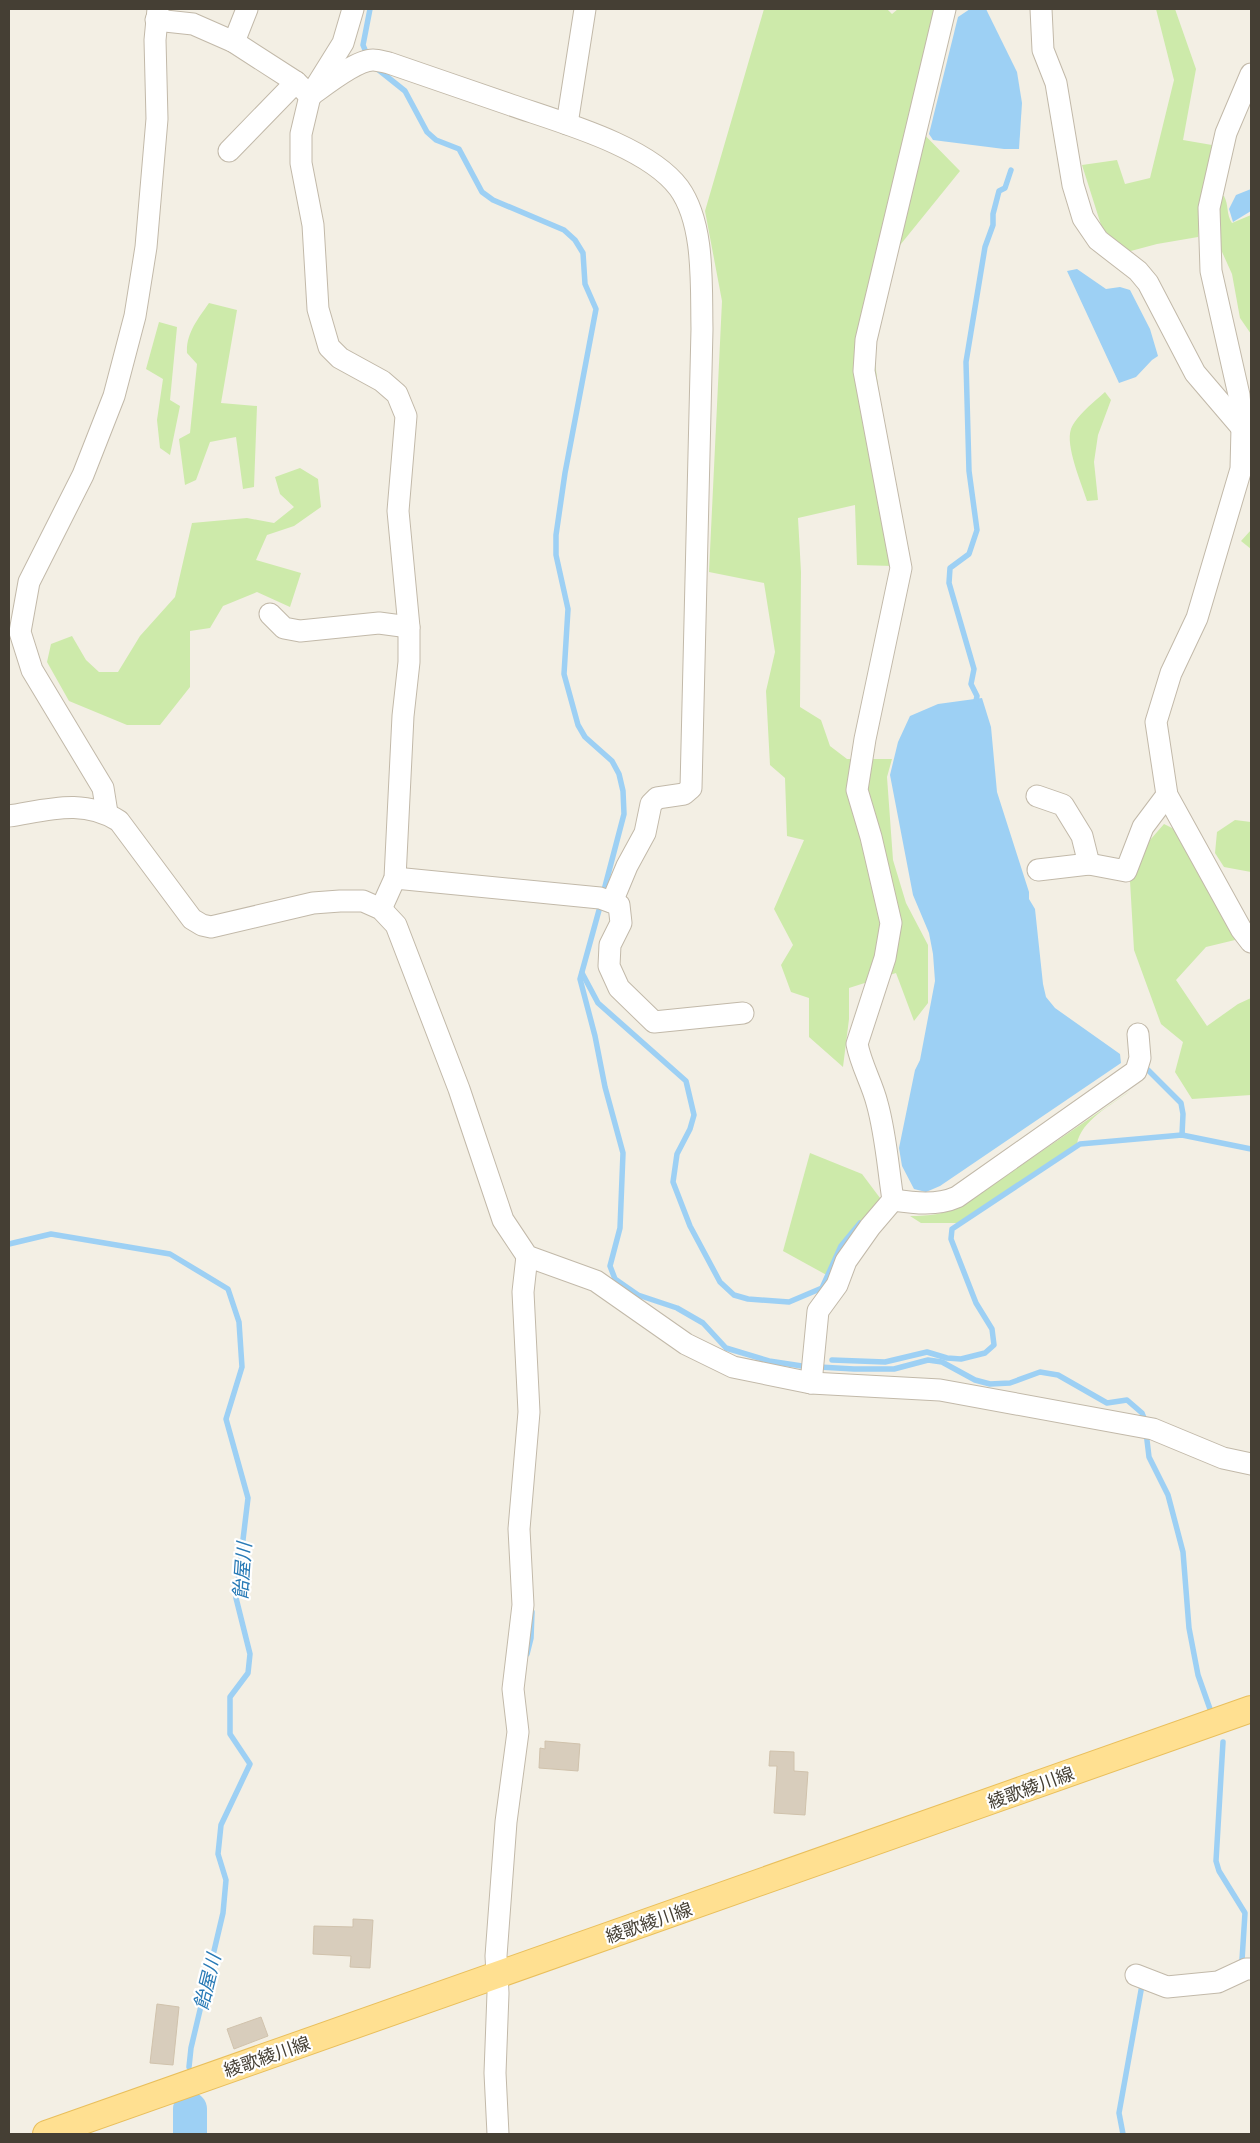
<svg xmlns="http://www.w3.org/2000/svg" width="1260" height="2143" font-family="Jost,'Noto Sans JP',sans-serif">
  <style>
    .green { fill: #cdeaaa }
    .water { fill: #9dd0f4 }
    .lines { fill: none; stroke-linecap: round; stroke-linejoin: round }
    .stream { stroke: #9dd0f4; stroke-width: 5.5 }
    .river { stroke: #9dd0f4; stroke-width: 34 }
    .building { fill: #d8cdbc; stroke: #d0c2ac }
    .minor-casing { stroke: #c2b9a9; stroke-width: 23 }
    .major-casing { stroke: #e9bf5c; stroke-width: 28 }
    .minor { stroke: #fff; stroke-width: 21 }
    .major { stroke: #ffe091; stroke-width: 26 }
    .labels { text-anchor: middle; stroke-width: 4.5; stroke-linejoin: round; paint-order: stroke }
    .street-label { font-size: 18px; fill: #453f34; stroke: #fff }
    .water-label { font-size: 19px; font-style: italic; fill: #287ab6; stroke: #fff }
  </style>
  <rect width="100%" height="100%" fill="#f3efe4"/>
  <g class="green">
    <path d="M764,9H887L892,14L898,9H934L912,122L960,171L888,260L874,355L891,483L893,566L857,565L855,505L798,518L801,572L800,707L821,720L830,746L847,759H892L887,777L893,860L906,903L928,945V1003L914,1021L896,973L849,988V1019L843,1067L809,1037V998L791,992L781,965L793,945L774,909L804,840L787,836L785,778L770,765L766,691L775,652L764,583L709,572L722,301L705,211Z"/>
    <path d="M1156,9H1175L1196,69L1183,140L1212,145L1201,202L1198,237L1157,244L1127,252L1102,228L1082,165L1117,160L1125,184L1150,178L1174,80Z"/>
    <path d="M1219,195L1224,196C1229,205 1226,214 1232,223L1251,215V334L1240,318L1232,274L1218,243Z"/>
    <path d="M209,303L237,310L221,403L257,406L254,487L243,489L236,437L210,442L196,480L185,485L179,439L190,433L197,364L187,353C186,333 198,319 209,303Z"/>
    <path d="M159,322L177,327L170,400L180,406L170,455L160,448L157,420L163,379L146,369Z"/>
    <path d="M1105,392L1111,400L1098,435L1094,462L1098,500L1087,501C1082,484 1065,446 1071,429C1076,416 1095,401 1105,392Z"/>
    <path d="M300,468L318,479L321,507L294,526L267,535L256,560L301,573L290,607L257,592L223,606L210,628L190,631V687L160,725H127L69,701L47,662L51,644L72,636L86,660L99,672H118L140,636L175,597L192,523L247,518L274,523L294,507L280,494L275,477Z"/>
    <path d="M1251,530V549L1241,541Z"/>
    <path d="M1235,820L1251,822V872L1224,867L1215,853L1217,832Z"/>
    <path d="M1164,824L1180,832L1235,940L1206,947L1176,980L1207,1026L1238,1004L1251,998V1095L1192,1099L1175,1072L1183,1042L1161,1024L1134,950L1130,881L1144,847Z"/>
    <path d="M1130,1091C1112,1105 1081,1120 1077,1144L960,1223H921L910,1216C929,1216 946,1214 963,1205Z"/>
    <path d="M810,1153L862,1174L880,1198L875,1212L832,1278L783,1251Z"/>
  </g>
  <g class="water">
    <path d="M970,9H986L1017,72L1022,103L1019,149H1004L933,140L929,134L958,17Z"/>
    <path d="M1251,189V211L1233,222L1229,209L1236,195Z"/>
    <path d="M1077,269L1106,289L1120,287L1130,290L1150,329L1158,356L1152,360L1136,377L1119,383L1067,271Z"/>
    <path d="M982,698L991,727L997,792L1029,892V899L1035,909L1043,984L1046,997L1055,1008L1120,1054L1121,1063L940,1186L926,1192L914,1189L902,1166L899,1148L915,1070L920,1060L935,981L933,954L929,933L913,895L890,775L898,742L910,716L938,704Z"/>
  </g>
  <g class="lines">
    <g class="stream">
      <path d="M368,57L363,45L370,9"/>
      <path d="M375,67L405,91L427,132L436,140L459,149L482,192L493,200L564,230L575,240L583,253L585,284L596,309L565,473L556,535V555L568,609L564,674L578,725L585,737L612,761L619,774L623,791L624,814L603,894"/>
      <path d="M975,706L977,696L971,684L974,669L949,583L950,568L969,554L977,530L969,471L966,362L985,247L993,225V214L999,191L1005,188L1011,170"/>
      <path d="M601,903L580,979L595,1036L605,1087L623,1153L620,1228L610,1266L615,1279L638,1295L677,1308L703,1323L726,1348L769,1361L802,1366L854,1369H894L928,1360L942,1362L975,1380L990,1384L1010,1383L1040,1372L1058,1375L1107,1403L1127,1400L1142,1413L1146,1423"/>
      <path d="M582,973L598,1003L686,1081L694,1115L690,1129L677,1154L673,1182L690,1226L720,1282L734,1295L748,1299L789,1302L822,1288L841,1246L860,1223"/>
      <path d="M1148,1070L1181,1103L1183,1114L1182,1135"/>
      <path d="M9,1244L51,1234L170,1254L228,1289L239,1322L242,1367L226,1419L248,1498L236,1598L250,1654L248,1673L230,1697V1734L250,1764L221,1825L218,1854L226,1880L223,1913L191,2048L189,2067"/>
      <path d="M832,1360L885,1362L927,1352L947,1358L961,1359L985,1353L994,1345L992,1329L976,1303L951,1239L952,1229L1080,1144L1182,1135L1251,1149"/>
      <path d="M1146,1432L1149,1457L1168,1495L1183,1552L1189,1628L1198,1675L1210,1709"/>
      <path d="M527,1654L531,1638L532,1612"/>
      <path d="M1223,1742L1216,1861L1219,1871L1245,1913L1242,1960L1238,1966"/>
      <path d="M1123,2134L1119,2113L1142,1985L1144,1983"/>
    </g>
    <path class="river" d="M190,2134V2109"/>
  </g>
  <g class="building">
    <path d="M545,1741L580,1744L578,1771L539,1768L540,1748L545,1749Z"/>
    <path d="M770,1751L794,1752V1771L808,1772L805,1815L774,1813L777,1766H769Z"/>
    <path d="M353,1919L373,1920L370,1968L350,1967L351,1956L313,1954L314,1926L353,1927Z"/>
    <path d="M157,2004L179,2007L173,2065L150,2063Z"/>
    <path d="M261,2017L268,2036L234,2049L227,2029Z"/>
  </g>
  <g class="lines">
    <defs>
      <g id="minor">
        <path d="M353,9L343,43L310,96L301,134V163L313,225L318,309L329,347L340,358L382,381L397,394L406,416L398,511L409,627V662L403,716L395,878L381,909"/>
        <path d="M1041,9L1043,50L1056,83L1073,185L1083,218L1098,240L1138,271L1148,283L1195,373L1242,428"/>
        <path d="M156,20L193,24L234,42L296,82L310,96"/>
        <path d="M234,42L247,9"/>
        <path d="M1251,74L1226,133L1209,208L1211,271L1239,395L1242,428L1241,469L1197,618L1171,673L1156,722L1167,795L1241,929L1251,942"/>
        <path d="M310,96C324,86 356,60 373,60C378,60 384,62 389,63C430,77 470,91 511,105C560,122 648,146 679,188C705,224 701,286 702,329L691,788L684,794L657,798L651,804L645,833L627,866L612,902"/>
        <path d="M567,124L585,9"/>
        <path d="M229,151L296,82"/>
        <path d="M270,614L284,628L300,631L379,623L409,627"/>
        <path d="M1037,796L1063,805L1082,836L1089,864"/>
        <path d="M107,813L103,788L32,670L20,632L29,582L83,475L114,396L135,316L146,247L157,119L155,40L158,9"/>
        <path d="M9,816C48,810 83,798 119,821L192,919L202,925L211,927L313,903L340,901H363L381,909L396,925L459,1089L503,1220L527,1256L596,1281L686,1344L733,1367L811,1383L940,1390L1153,1429L1223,1458L1251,1464"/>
        <path d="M1038,870L1089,864L1126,871L1143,827L1167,795"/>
        <path d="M395,878L600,898L619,905L621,923L610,945L609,966L619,988L654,1022L743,1013"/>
        <path d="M893,1200C914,1203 937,1206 957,1197L1136,1071L1140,1058L1138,1034"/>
        <path d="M811,1383L818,1311L837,1285L846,1261L870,1227L893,1200C888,1168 886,1135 877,1103C872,1083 861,1065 857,1044L885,958L891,923L871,837L857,790L865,739L901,568L864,371L866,340L945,9"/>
        <path d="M1136,1975L1167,1987L1218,1982L1246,1969H1251"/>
        <path d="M498,2134L495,2073L498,1993L496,1956L506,1822L518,1732L513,1689L523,1605L519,1529L529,1412L523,1292L527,1256"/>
      </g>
      <path id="major" d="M46,2134L1251,1709"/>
    </defs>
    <use href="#minor" class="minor-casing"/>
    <use href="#major" class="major-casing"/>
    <use href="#minor" class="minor"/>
    <use href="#major" class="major"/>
  </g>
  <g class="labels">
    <g class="street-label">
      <text transform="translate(1031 1788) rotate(-20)" y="6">綾歌綾川線</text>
      <text transform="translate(649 1923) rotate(-19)" y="6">綾歌綾川線</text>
      <text transform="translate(267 2057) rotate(-19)" y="6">綾歌綾川線</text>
    </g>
    <g class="water-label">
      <text transform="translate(242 1571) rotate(-86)" y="7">飴屋川</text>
      <text transform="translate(207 1982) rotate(-76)" y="7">飴屋川</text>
    </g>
  </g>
  <rect width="1260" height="2143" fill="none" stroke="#453f34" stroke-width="20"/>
</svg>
